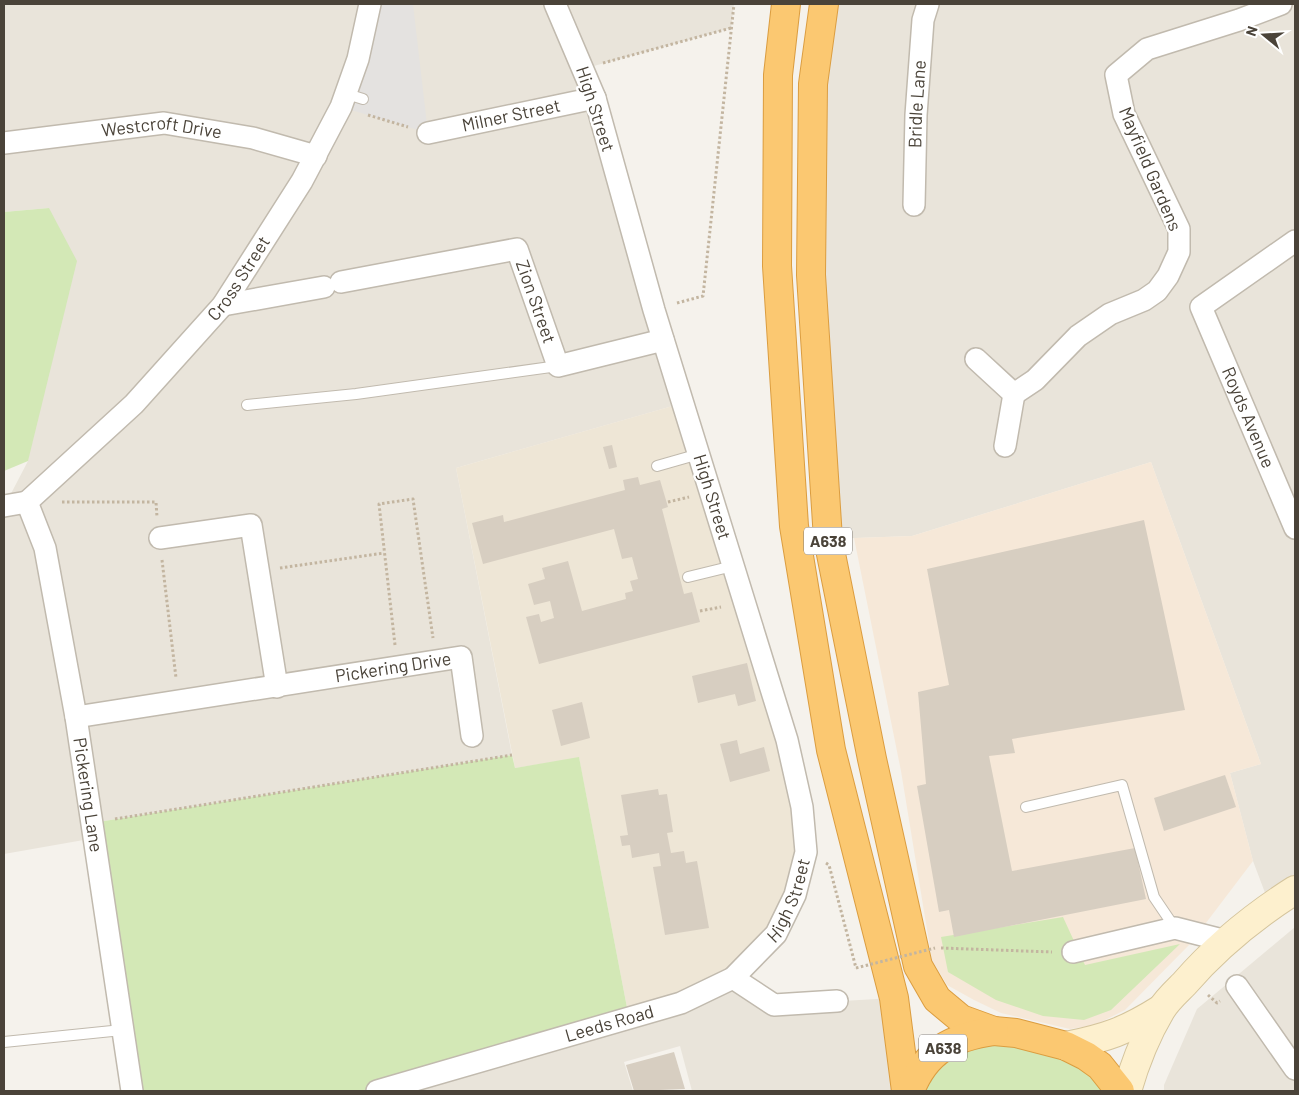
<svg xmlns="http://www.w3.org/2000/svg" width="1299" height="1095" font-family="Barlow,sans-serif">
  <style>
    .residential { fill: #e9e4da }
    .commercial { fill: #f6e8d8 }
    .education { fill: #eee6d6 }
    .green { fill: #d3e8b6 }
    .parking { fill: #e4e2e0 }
    .building { fill: #d7cec1 }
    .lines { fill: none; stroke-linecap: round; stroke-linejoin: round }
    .lane-casing { stroke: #c1baae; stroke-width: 12 }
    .street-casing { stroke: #c1baae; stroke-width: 24 }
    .secondary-casing { stroke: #d4c49c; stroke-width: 30 }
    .highway-casing { stroke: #db9d40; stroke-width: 30 }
    .path { stroke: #c3b5a0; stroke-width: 3; stroke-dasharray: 2.5 2.5; stroke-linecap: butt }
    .lane { stroke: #fff; stroke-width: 10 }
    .street { stroke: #fff; stroke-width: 21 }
    .secondary { stroke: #fdf0ce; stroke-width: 28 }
    .highway { stroke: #fbc871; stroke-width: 28 }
    .path-bridge { stroke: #c3b5a0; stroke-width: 3; stroke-dasharray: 2.5 2.5; stroke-linecap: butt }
    .labels { text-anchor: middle; stroke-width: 5; stroke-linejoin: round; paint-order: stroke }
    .shield { fill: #fff; stroke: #807b74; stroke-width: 1 }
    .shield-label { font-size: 16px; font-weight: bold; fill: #4a4339 }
    .street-label { font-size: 18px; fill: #4a4339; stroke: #fff }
  </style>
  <rect width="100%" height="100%" fill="#f5f2ec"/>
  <g class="residential">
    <path d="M4,4H734L731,28L583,69L683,403L456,468L512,755L92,823L95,838L4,854V507L28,461L49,208L4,212Z"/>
    <path d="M824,4H1295V890L1270,906L1253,861L1230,773L1261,764L1151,462L912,536L828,539L813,84Z"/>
    <path d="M1295,927V1091H1164V1085L1197,1009Z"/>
    <path d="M733,978L774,1005L894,998L906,1091H692L680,1046L624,1062L633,1091H377Z"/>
  </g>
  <path class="commercial" d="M1151,462L1261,764L1230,773L1253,861L1190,944L1125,1010L1095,1025L1070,1029L1001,1013L974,1000L947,985L932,960L901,771L854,538L912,536Z"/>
  <path class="education" d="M683,403L802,807L795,895L733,978L629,1018L579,758L515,768L456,468Z"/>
  <g class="green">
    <path d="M49,208L77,261L28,461L4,471V212Z"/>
    <path d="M512,755L515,768L579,757L629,1018L377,1091H132L92,823Z"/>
    <path d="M1063,917L1085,965L1180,944L1111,1010L1084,1020L1043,1016L996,1000L948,972L941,937Z"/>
    <path d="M967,1035L1066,1046L1120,1091H910Z"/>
  </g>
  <path class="parking" d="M370,4H413L428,133L341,107Z"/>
  <g class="building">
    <path d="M612,445L617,467L609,469L603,447Z"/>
    <path d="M638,477L640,485L660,480L668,507L662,509L684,594L692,592L700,622L539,664L526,617L539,614L541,622L554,618L550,601L534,605L528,584L545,579L542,568L568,561L582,611L626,599L625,593L633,591L630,581L638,579L632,557L622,559L614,529L483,564L472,523L503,515L504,522L625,490L623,480Z"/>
    <path d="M1144,520L1185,710L1012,739L1015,753L989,756L1012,871L1135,848L1146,899L954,937L949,910L939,912L917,786L926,784L918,692L949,685L927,569Z"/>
    <path d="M747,663L756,701L738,706L735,694L698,703L692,676Z"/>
    <path d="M582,702L590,738L561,746L552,710Z"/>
    <path d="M737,740L740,754L764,747L770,771L730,782L720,744Z"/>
    <path d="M1225,775L1236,807L1164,831L1154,798Z"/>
    <path d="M658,789L659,795L667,794L673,832L667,833L671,853L684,851L686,863L697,861L709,928L665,935L653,867L661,866L659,853L632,858L630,845L622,846L620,836L628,835L621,795Z"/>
    <path d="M674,1052L685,1089L634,1091L626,1065Z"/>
  </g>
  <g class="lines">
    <defs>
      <g id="lane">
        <path d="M347,94L363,99"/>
        <path d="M247,405L356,394L558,366"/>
        <path d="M657,466L699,454"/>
        <path d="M688,577L733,566"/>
        <path d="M1026,807L1122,785L1154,897L1175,928"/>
        <path d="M4,1042L122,1030"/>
      </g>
      <g id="street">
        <path id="s1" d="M428,133L595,98"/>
        <path id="s2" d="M4,143L164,123L253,138L316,156"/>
        <path id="s3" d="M914,205L916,115L923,20L928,4"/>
        <path id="s4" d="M1295,241L1201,307L1295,528"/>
        <path id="s5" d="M341,282L517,249L558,366L663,340"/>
        <path d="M223,305L324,287"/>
        <path d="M976,359L1014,394L1005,446"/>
        <path d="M1014,394L1035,380L1078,336L1110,314L1144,300L1157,291L1168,276L1179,252V229L1124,114L1116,75L1147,49L1239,20L1281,4"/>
        <path id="s6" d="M27,502L134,404L223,305L302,181L341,107L358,59L370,4"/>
        <path id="s7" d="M27,502L45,548L76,717L132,1091"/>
        <path d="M4,506L27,502"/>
        <path d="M160,538L251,525L277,687"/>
        <path id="s8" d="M76,717L461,657L472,736"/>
        <path d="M1073,952L1175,928L1226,941"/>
        <path d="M733,978L774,1005L837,1001"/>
        <path d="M1237,986L1295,1069"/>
        <path id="s9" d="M377,1091L681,1003L733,978L776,934L795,895L806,852L802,807L787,740L654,310L595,98L555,4"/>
      </g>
      <g id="secondary">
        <path d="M1066,1046C1106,1038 1126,1031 1161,1009"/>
        <path d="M1127,1091C1135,1063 1146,1035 1161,1010C1167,1000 1176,992 1184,984C1216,947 1254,916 1295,890"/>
      </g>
      <g id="highway">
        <path d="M786,4L778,75L777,266L794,526L831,750L894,998L906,1091"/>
        <path d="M824,4L813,84L811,275L828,539L872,759L918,966L937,999L961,1019L994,1031L1016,1033L1066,1046L1086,1056L1100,1066L1120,1091"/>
        <path d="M910,1091C926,1050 953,1037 994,1031"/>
      </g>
    </defs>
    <use href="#lane" class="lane-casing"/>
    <use href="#street" class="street-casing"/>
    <use href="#secondary" class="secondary-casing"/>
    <use href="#highway" class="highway-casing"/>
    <g class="path">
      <path d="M603,63L731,28"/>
      <path d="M368,115L408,127"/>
      <path d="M677,303L703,296L734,4"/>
      <path d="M62,502H156L157,517"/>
      <path d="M668,502L689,497"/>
      <path d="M162,560L176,678"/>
      <path d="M280,568L384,553"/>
      <path d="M700,611L721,607"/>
      <path d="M395,645L379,504L413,499L433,638"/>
      <path d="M115,819L512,755"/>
      <path d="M826,863L829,865L856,968"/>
      <path d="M941,948L1052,952"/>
      <path d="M1208,995L1217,1003L1220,1001"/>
    </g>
    <use href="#lane" class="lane"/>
    <use href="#street" class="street"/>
    <use href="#secondary" class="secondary"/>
    <use href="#highway" class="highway"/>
    <path class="path-bridge" d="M856,968L935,948"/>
  </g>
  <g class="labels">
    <g class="shield">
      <rect x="804" y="527.5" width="48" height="27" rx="4"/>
      <rect x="919" y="1034.5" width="48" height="27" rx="4"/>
    </g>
    <g class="shield-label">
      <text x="828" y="547">A638</text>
      <text x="943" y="1054">A638</text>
    </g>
    <g class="street-label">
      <text dy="6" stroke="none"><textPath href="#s3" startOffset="101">Bridle Lane</textPath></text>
      <text transform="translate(595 109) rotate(72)" y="6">High Street</text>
      <text dy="6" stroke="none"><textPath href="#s1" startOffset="85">Milner Street</textPath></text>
      <text dy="6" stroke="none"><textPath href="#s2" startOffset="159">Westcroft Drive</textPath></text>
      <text transform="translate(1150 169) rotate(67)" y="6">Mayfield Gardens</text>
      <text dy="6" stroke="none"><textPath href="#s6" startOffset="309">Cross Street</textPath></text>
      <text dy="6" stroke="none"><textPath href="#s5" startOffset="235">Zion Street</textPath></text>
      <text dy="6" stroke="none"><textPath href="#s4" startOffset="235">Royds Avenue</textPath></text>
      <text transform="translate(712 497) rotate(73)" y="6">High Street</text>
      <text dy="6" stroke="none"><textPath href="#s8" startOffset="321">Pickering Drive</textPath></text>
      <text dy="6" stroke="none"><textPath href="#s7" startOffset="300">Pickering Lane</textPath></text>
      <text dy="6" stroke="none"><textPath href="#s9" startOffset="472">High Street</textPath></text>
      <text dy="6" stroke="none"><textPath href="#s9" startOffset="242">Leeds Road</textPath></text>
    </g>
  </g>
  <rect width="1299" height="1095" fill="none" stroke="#4a4339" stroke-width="10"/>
  <g transform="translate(1264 35) rotate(288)" stroke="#ffffff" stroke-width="4" paint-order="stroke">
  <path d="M0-4L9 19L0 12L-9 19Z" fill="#4a4339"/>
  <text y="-8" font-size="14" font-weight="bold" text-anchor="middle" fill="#4a4339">N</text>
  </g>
</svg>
